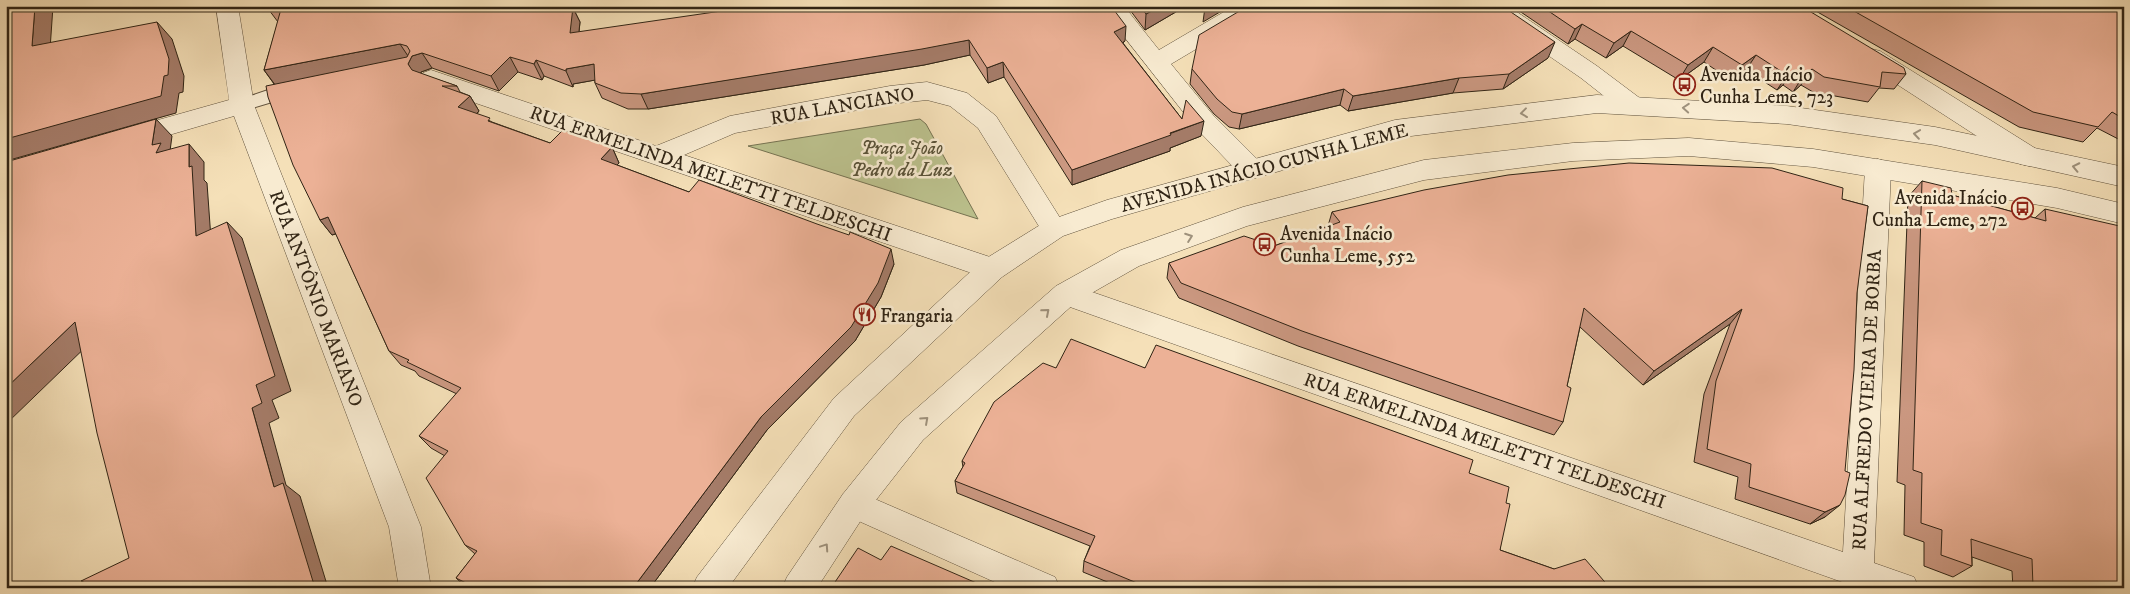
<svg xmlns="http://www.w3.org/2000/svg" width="2130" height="594" font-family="'IM FELL DW Pica',serif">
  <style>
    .green { fill: #bcc28e; stroke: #767352 }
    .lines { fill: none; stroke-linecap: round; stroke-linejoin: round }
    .service-casing { stroke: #61533e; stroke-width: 2 }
    .minor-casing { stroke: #61533e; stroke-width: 1 }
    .tertiary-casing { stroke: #61533e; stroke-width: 1 }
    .service { fill: #f8ebd1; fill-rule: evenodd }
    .minor { fill: #f8ebd1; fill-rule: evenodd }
    .tertiary { fill: #f8ebd1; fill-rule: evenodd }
    .wall { fill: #cb9881; stroke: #302415 }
    .shaded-wall { fill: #a57c69; stroke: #302415 }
    .building { fill: #ecb196; stroke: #302415 }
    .oneway { stroke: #9e917c }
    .labels { text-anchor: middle; stroke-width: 5; stroke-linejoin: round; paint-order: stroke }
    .poi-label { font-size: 19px; fill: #302415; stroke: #f8ebd1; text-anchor: start }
    .street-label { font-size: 19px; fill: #302415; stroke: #f8ebd1 }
    .park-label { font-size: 19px; font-style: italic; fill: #5a5339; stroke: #f8ebd1 }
  </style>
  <rect width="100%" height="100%" fill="#f5e0b8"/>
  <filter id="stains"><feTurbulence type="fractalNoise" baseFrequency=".004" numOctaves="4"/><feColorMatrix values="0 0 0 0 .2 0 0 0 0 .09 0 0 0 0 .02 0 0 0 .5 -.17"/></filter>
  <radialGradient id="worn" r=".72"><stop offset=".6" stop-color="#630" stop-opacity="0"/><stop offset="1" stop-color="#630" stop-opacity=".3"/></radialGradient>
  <path class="green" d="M920,119L926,124L978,219L748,146Z"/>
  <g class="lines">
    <defs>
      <path id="service" d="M293,84L299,86L301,90L299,94L242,111L236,109L234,105L236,101L274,88Z"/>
      <g id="minor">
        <path d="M216,6H238L254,105L421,527L431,588H399L389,527L234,116L128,147L119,145L116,138L119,131L229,100Z"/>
        <path d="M1100,6H1124L1159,50L1234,6H1263L1260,11L1171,64L1213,115L1259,161L1263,168L1259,175L1250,178L1241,175L1195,127Z"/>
        <path d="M1481,6H1508L1597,66L1641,99L1644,105L1641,111L1632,114L1623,111L1581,78L1484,11Z"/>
        <path d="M1872,49L1880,51L2038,150L2042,157L2038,164L2029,166L2020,164L1864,63L1860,57L1864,51Z"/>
        <path d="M431,70L656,146L730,116L890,86L927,82L967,93L996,116L1067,229L1063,236L1054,239L1045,236L978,128L950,106L927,100L890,104L735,133L684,155L1002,261L1006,269L1002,277L992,280L423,85L419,79L423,73Z"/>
        <path d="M1878,159L1887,162L1891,169L1874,563L1914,577L1919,588H1859L1056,302L1052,294L1056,286L1066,283L1843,552L1865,169L1869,162Z"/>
        <path d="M854,490L1055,577L1060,588H1008L843,514L839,504L843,494Z"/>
      </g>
      <g id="tertiary">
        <path d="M1597,95L1787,106L1935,127L2124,167V187L1935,145L1787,124L1597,113L1395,138L1112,219L1063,236L1002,277L854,416L728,588H692L697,577L834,398L982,261L1045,222L1107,200L1395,120Z"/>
        <path d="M1689,138L1813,149L2057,188L2124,204V224L2057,208L1813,167L1689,156L1573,161L1424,180L1247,226L1139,266L1076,302L923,440L865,514L817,588H782L787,577L843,494L901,422L1056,286L1121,250L1243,207L1424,160L1573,143Z"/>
      </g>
    </defs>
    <use href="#service" class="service-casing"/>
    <use href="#minor" class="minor-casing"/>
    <use href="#tertiary" class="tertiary-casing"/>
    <use href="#service" class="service"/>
    <use href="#minor" class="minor"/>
    <use href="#tertiary" class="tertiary"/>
  </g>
  <g class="wall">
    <path d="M270,6L573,8L580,22L579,32L1125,41L1123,43L1182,119L1201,136L1170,148V151L1072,185L1004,77L988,83L970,55L924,65L648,109H628L602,98L595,83V80L573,84V87L544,76L542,80L518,72L499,91L432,68L421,72V74L457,86L460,92L470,96L479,111L477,114L492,122L550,143L612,147L619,163L617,165L689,192L894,264L881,297L855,341L767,430L650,588H467L456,578L475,554L465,545L445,456L431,448L419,436L457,394L419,376L415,371L401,365L389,351L336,234L332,235L320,220L274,84L264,70L278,22L269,10Z"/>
    <path d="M1127,6H1186L1145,30Z"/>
    <path d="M1512,6H1801L1906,74L1894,89L1879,88L1868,102L1813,92L1801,85L1793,92L1783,85L1777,90L1746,70L1732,81L1704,62L1679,80L1623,46L1606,58L1575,39L1568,44Z"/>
    <path d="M1807,6H2124V142L2097,128L2083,142L2019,127Z"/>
    <path d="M1548,58L1503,89L1453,93L1348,111L1340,105L1239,129L1229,127L1214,114L1190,84L1192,69Z"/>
    <path d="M1922,181L1952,195L2035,218L2045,209L2124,588H2013L2012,571L1972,557V566L1953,577L1924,566V542L1904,535L1905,485L1897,482L1908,197Z"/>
    <path d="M1842,199L1868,206L1825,517L1810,524L1735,499L1738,477L1694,462L1704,394L1730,324L1643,385L1580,327L1567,386L1563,422L1554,435L1298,346L1179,298L1167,278L1169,263L1274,246L1328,226L1332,212Z"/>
    <path d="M1056,368H1145L1469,473L1506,503L1500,550L1554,569L1610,588H1122L1083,572L1084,561L1090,546L957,493L955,481L963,467L962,461Z"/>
  </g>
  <g class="shaded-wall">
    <path d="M35,6H53L49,64L32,46Z"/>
    <path d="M564,6H573V8L580,22L577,49L570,33Z"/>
    <path d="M1161,6H1186L1145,30L1146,14Z"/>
    <path d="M1230,6L1203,22L1205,7Z"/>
    <path d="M157,22L172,39L184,76L183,92L179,93L176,113L6,161V139Z"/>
    <path d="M1582,24L1575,39L1568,44L1575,29Z"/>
    <path d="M1126,26L1125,41L1114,48V32Z"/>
    <path d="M1631,31L1623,46L1606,58L1614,43Z"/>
    <path d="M969,40L970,55L924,65L648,109L641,94Z"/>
    <path d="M1555,42L1548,58L1503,89L1509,74Z"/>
    <path d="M400,44L410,59L276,86L264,70Z"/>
    <path d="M1713,47L1704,62L1679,80L1688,65Z"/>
    <path d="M422,53L432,68L421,72L417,80L408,64L412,56Z"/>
    <path d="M1756,55L1746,70L1732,81L1742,65Z"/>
    <path d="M510,57L518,72L499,91L491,76Z"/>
    <path d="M536,60L544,76L542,80L534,64Z"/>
    <path d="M1003,62L1004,77L988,83L987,68Z"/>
    <path d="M594,64L601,79L573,84V87L566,71V69Z"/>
    <path d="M1812,69L1801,85L1793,92L1803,76Z"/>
    <path d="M1794,70L1783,85L1777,90L1787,75Z"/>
    <path d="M1459,78L1453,93L1348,111L1353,96Z"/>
    <path d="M1344,89L1340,105L1239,129L1242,114Z"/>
    <path d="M470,96L479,111L468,122L458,107Z"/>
    <path d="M156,119L172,136L170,151L156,153L152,145Z"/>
    <path d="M1204,121L1201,136L1170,148V151L1072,185V170Z"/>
    <path d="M189,144L204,162V180L207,183L212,253L196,236L189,167Z"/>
    <path d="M612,147L619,163L609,174L601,159Z"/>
    <path d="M328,217L340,232L332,235L320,220Z"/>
    <path d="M227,222L242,238L291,391L272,400L279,418L269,423L286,485L300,496L328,588H315L274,487L252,408L256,385Z"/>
    <path d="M891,249L894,264L881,297L855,341L767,430L650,588H633L761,417Z"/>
    <path d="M1742,309L1730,324L1643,385L1654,371Z"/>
    <path d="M75,322L95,338L6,424V388Z"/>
    <path d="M1840,505L1825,517L1810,524L1825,512Z"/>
  </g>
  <g class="building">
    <path d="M6,6H35L32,46L157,22L169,59L168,75L164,76L161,96L6,139Z"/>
    <path d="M270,6H564V8L573,7L570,33L756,6H1111L1126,26L1114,32L1182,119L1186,100L1204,121L1170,133L1171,135L1072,170L1003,62L987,68L969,40L922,49L641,94L621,93L595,83L594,64L566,69V71L536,60L534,64L510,57L491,76L422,53L412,56L408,64L412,70L457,86H442L470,96L458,107L490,118L488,121L550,143L563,130L612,147L601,159L689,192L699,180L817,224L849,235L850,232L891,249L878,283L851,327L761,417L633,588H476L456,578L477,551L465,545L426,478L448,451L419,436L461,388L407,362L409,360L389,351L328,217L320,220L293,165L268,97L266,86L407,57L410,51L407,46L400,44L264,70L281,9L269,10Z"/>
    <path d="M1140,6H1161L1146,14Z"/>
    <path d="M1248,6H1502L1555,42L1509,74L1459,78L1353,96L1344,89L1242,114L1232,112L1217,99L1192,69L1199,35Z"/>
    <path d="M1541,6H1801L1904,68L1906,74L1882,72L1880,87L1824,77L1812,69L1803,76L1794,70L1787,75L1756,55L1742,65L1713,47L1688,65L1631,31L1614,43L1582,24L1575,29Z"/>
    <path d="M1845,6H2124V119L2112,112L2098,127L2033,112Z"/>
    <path d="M156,119L152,145L161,143L156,153L189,144V167L192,166L196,236L227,222L275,376L256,385L262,403L252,408L274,487L283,483L315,588H96L81,581L129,558L97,433L75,322L6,388V162Z"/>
    <path d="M1629,163L1772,168L1843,188L1842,199L1868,206L1857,293L1854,370L1845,471L1850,473L1845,495L1840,505L1825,512L1749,487L1751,464L1707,449L1716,381L1742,309L1654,371L1584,308L1567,386L1571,388L1563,422L1302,331L1181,283L1169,263L1244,236L1274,246L1340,222L1332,212L1424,190L1508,175Z"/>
    <path d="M1922,181L1951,188L1952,195L2046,221L2045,209L2124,227V588H2036L2033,587L2032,559L1971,539L1972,566L1941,555L1942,530L1921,523L1922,473L1913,470Z"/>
    <path d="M1071,339L1145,368L1156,345L1473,460L1469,473L1509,487L1506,503L1510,504L1500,550L1554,569L1585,559L1610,588H1149L1084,561L1095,536L955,481L965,463L962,461L994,402L1043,363L1056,368Z"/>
    <path d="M891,546L988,588H831L858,548L881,560Z"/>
  </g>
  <defs><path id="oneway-chevron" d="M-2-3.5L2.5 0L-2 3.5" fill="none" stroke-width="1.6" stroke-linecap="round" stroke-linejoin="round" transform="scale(1.25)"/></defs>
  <g class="oneway">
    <use href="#oneway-chevron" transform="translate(1686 108) rotate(-176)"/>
    <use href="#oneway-chevron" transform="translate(1524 113) rotate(173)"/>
    <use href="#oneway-chevron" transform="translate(1917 134) rotate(-172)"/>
    <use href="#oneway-chevron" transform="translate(2076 167) rotate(-168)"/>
    <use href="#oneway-chevron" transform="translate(1189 237) rotate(-20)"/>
    <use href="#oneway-chevron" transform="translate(1046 312) rotate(-41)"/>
    <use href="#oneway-chevron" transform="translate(925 420) rotate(-42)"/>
    <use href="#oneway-chevron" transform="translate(825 547) rotate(-56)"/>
  </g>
  <defs>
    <symbol id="bus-ring" viewBox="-11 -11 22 22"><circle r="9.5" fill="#f8ebd1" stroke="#8f2418" stroke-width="1.5"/><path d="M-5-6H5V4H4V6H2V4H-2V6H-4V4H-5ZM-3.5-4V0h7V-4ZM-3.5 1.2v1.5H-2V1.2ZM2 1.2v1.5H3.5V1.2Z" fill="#8f2418"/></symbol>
    <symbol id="restaurant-ring" viewBox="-11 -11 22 22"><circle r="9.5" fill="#f8ebd1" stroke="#8f2418" stroke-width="1.5"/><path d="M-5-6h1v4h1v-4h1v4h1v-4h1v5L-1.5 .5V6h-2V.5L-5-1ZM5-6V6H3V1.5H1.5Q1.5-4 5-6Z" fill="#8f2418"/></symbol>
  </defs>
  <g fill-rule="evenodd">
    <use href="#bus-ring" x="1672" y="72" width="25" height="25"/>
    <use href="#bus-ring" x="2010" y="196" width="25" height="25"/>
    <use href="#bus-ring" x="1252" y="232" width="25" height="25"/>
    <use href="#restaurant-ring" x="852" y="302" width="25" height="25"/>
  </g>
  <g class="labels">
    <g class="poi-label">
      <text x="1700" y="81">Avenida Inácio<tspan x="1700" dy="22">Cunha Leme, 723</tspan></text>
      <text x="2007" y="204" text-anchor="end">Avenida Inácio<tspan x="2007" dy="22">Cunha Leme, 272</tspan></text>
      <text x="1280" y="240">Avenida Inácio<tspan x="1280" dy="22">Cunha Leme, 552</tspan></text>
      <text x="880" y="322">Frangaria</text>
    </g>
    <g class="street-label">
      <text transform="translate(842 105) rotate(-10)" y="7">RUA LANCIANO</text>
      <text transform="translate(1264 167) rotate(-15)" y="7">AVENIDA INÁCIO CUNHA LEME</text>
      <text transform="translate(711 173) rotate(19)" y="7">RUA ERMELINDA MELETTI TELDESCHI</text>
      <text transform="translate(317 298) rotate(69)" y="7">RUA ANTÔNIO MARIANO</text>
      <text transform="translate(1866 400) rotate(-87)" y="7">RUA ALFREDO VIEIRA DE BORBA</text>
      <text transform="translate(1485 440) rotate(19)" y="7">RUA ERMELINDA MELETTI TELDESCHI</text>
    </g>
    <g class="park-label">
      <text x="902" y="154">Praça João<tspan x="902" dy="22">Pedro da Luz</tspan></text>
    </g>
  </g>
  <rect width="2130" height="594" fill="none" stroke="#f5e0b8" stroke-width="25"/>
  <rect x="8" y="8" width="2115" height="579" fill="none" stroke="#302415" stroke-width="2.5"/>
  <rect x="12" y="12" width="2105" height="569" fill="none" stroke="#302415"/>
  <rect width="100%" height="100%" filter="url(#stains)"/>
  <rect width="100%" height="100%" fill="url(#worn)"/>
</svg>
